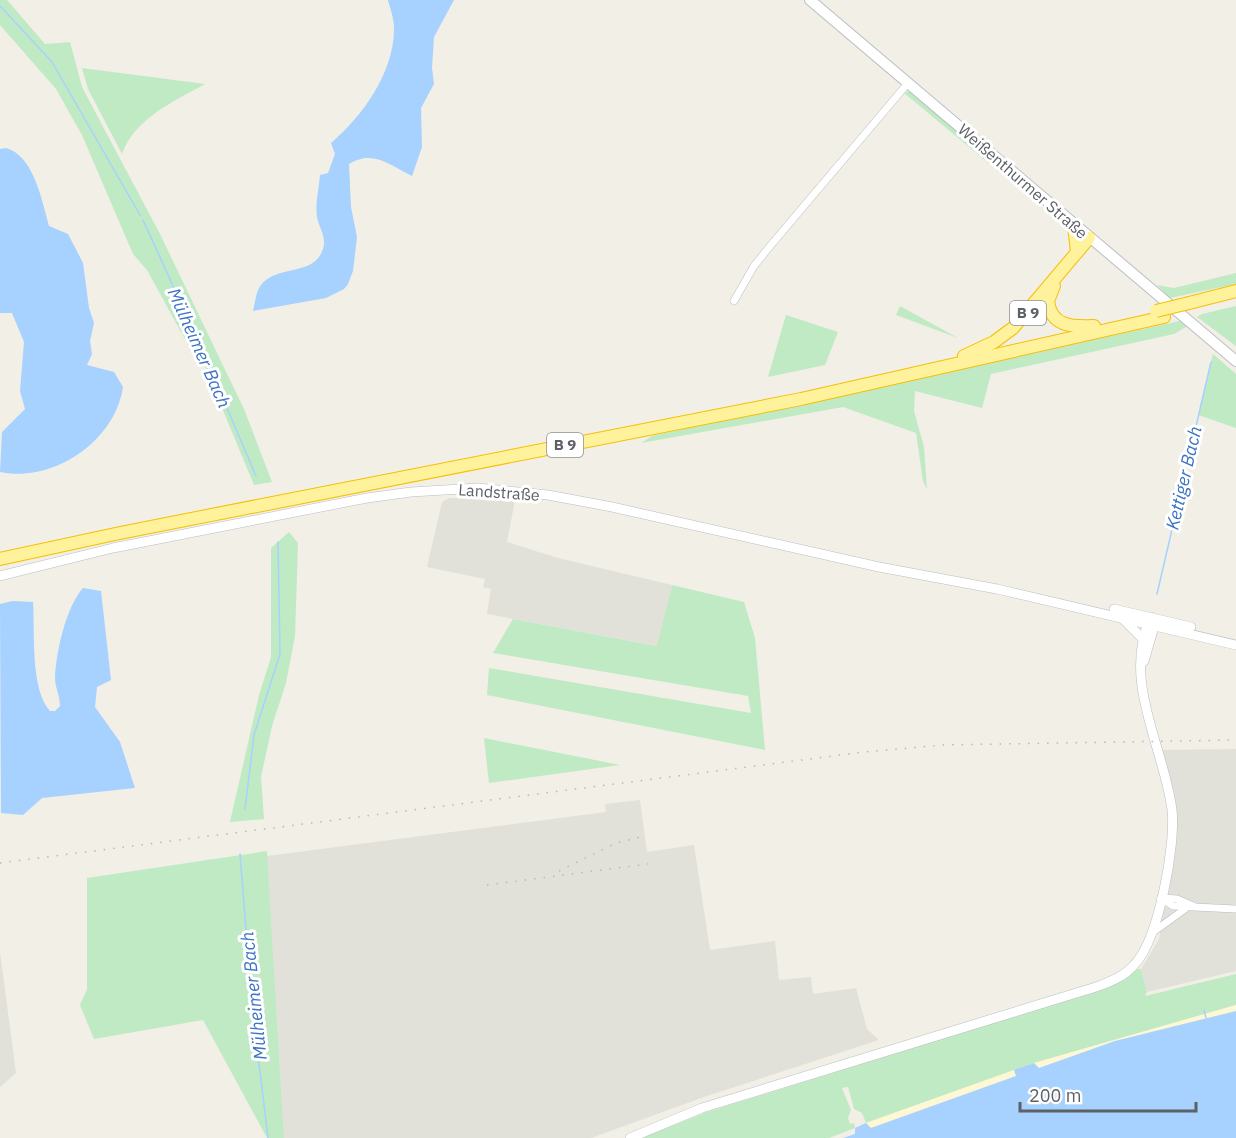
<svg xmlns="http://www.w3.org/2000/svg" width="1236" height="1138" font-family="'IBM Plex Sans',sans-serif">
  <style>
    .industrial { fill: #e1e1da }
    .green { fill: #c0eac4 }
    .sand { fill: #fef7d4 }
    .water { fill: #a7d1ff }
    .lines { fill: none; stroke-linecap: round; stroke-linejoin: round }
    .stream { stroke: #a7d1ff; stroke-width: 1.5 }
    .minor-casing { stroke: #babdc2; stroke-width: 8 }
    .tertiary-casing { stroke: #babdc2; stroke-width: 10 }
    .secondary-casing { stroke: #bbbec4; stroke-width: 12 }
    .trunk-casing { stroke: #f6bf00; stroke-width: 14 }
    .minor { stroke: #fff; stroke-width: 7 }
    .tertiary { stroke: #fff; stroke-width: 9 }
    .secondary { stroke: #fff; stroke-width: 10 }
    .trunk { stroke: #fff29d; stroke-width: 12 }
    .rail { stroke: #b7b8b8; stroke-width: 1.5; stroke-dasharray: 1.5 8; stroke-linecap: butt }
    .trunk-bridge-casing { stroke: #f6bf00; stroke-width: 14; stroke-linecap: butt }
    .trunk-bridge { stroke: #fff29d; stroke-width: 12 }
    .labels { text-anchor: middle; stroke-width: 6; stroke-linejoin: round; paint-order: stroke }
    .shield { fill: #fff; stroke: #8e9095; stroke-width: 1.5 }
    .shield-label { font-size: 15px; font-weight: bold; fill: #5d6167 }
    .street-label { font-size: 16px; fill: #5d6167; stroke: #fff }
    .water-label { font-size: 18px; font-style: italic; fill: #3c73c5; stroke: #fff }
  </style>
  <rect width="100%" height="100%" fill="#f1efe6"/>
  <g class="industrial">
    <path d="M449,498L515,500L507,542L558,558L672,585L658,646L487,614L491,589L483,587L485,579L427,567L442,502Z"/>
    <path d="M1236,749V971L1147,992L1141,969L1159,939L1174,840L1160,750Z"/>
    <path d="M640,800L647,852L694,845L710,950L775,941L779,980L811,977L813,994L856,988L867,1029L879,1040L707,1096L591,1138H284L267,856L606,812L605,804Z"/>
    <path d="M0,952L16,1073L0,1087Z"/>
  </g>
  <g class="green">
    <path d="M0,0H7L45,44L70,42L82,87L161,236L217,353L244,409L272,482L254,485L203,362L198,363L147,270L133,254L82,135L56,89L0,25Z"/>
    <path d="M82,68L205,84C174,101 134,119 122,154L88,89Z"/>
    <path d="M912,90L1033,194L1034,201L904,93Z"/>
    <path d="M1236,273V284L1170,298L1157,285L1174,288Z"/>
    <path d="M900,306L958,338L896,315Z"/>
    <path d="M1236,306V346L1197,317L1202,314Z"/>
    <path d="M786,315L838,332L825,365L768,377Z"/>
    <path d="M1184,320L1188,323L1186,327L1174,334L991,374L982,408L915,391L914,411L924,447L927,489L923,481L916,433L843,407L641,443L652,436Z"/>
    <path d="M1213,354L1236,374V428L1198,415Z"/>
    <path d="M289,532L298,543L295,636L286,683L272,726L261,777L264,819L230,822L259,695L271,657V548Z"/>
    <path d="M672,585L744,602L755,638L765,750L487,695L489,668L751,713L748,696L493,653L513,619L657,646Z"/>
    <path d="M484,738L620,765L489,783Z"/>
    <path d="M267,851L284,1138H267L203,1020L94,1039L80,1005L87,989V878Z"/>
    <path d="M1138,969H1141L1147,992L1145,996L1236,974V1005L1034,1063L866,1123L862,1113L854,1109L848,1087L842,1088L851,1110L848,1118L850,1124L854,1123L855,1128L829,1138H642L704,1113L1103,989Z"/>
  </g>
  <g class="sand">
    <path d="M1236,1005V1011L1115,1041L1039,1068L1034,1063Z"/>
    <path d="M1014,1070L1016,1076L870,1128L866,1123Z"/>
  </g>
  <g class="water">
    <path d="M388,0H454L434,37L432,68L434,84L421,108L422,147L412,176C390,165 373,149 349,164L351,207L357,237L353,271L348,284L344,289L326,298L253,311C255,303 256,291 261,285C277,264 314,277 323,249C327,237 319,228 317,217C315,204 319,188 320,175L328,173L335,154L331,143C363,116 395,71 394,27C394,19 390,8 388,0Z"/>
    <path d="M6,148C34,156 42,201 49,226L68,234L83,263L89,308L94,323L90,341L92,354L87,365L114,372L123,387C115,441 54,483 0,472L2,432L25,409L20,391L24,342L12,313H0V149Z"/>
    <path d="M83,588L101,591L111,680L97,687L95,707L120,742L135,788L42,798L23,815L1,813L0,604L13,601L33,602C35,632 30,689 50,711H55L60,706C60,696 55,687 55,678C56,652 66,607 83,588Z"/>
    <path d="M1236,1011V1138H843L855,1134V1128L866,1123L871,1128L1016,1076L1014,1070L1034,1063L1039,1068L1115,1041Z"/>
  </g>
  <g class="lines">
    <g class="stream">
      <path d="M0,6L52,62L140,215"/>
      <path d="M143,220L204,354L256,476"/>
      <path d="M1157,594L1211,362"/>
      <path d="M245,809L254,735L280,654L278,542"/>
      <path d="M240,854L252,1005L268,1138"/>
      <path d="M1204,1010L1206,1018"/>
    </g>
    <defs>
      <g id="minor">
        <path d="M734,301L754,266L771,245L908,83"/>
        <path d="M1161,898L1173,906L1236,909"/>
        <path d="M1161,898L1177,899L1193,906"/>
        <path d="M1153,932L1185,909"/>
      </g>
      <g id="tertiary">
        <path d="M0,576L113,548L367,498L411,492L478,488L548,495L612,507L879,567L997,589L1236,645"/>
        <path d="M1114,609L1191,627"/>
        <path d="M1123,619L1142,638"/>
        <path d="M1144,661L1156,620"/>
        <path d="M630,1138L702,1108L1096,987C1111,982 1125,976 1135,964C1159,938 1176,844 1172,810C1164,747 1121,680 1151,617"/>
      </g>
      <path id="secondary" d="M810,0L1236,361"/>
      <g id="trunk">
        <path d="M1074,226L1077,252"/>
        <path d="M1054,286L1048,301C1051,327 1073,327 1094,326"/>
        <path d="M1189,303L1236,291"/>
        <path d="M964,356L994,342L1013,328L1089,238"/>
        <path d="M0,559L120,533L801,399L1164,317"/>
      </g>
    </defs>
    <use href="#minor" class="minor-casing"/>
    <use href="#tertiary" class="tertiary-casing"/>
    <use href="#secondary" class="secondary-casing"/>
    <use href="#trunk" class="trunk-casing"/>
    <use href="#minor" class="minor"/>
    <use href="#tertiary" class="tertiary"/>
    <use href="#secondary" class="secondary"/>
    <use href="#trunk" class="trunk"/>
    <g class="rail">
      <path d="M0,863L864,752L943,745L1236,740"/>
      <path d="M559,871L616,843L645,836"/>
      <path d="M487,885L648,864"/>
    </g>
    <defs>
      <path id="trunk-bridge" d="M1156,311L1189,303"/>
    </defs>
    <use href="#trunk-bridge" class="trunk-bridge-casing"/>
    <use href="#trunk-bridge" class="trunk-bridge"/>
  </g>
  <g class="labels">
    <g class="shield">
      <rect x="1010" y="301" width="36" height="24" rx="4.5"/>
      <rect x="547" y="433" width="36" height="24" rx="4.5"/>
    </g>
    <g class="shield-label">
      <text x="1028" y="318">B 9</text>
      <text x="565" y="450">B 9</text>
    </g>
    <g class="street-label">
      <text transform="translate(1023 181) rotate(41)" y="6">Weißenthurmer Straße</text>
      <text transform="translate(499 492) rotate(4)" y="6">Landstraße</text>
    </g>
    <g class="water-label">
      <text transform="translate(199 348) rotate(66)" y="6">Mülheimer Bach</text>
      <text transform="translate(1184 478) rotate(-77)" y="6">Kettiger Bach</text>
      <text transform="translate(254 996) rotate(-96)" y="6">Mülheimer Bach</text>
    </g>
  </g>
  <path d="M1020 1102v9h176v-9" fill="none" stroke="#5d6167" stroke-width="3"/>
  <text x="1029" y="1102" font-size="18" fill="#5d6167" stroke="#ffffff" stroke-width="4.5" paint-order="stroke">200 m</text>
</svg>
